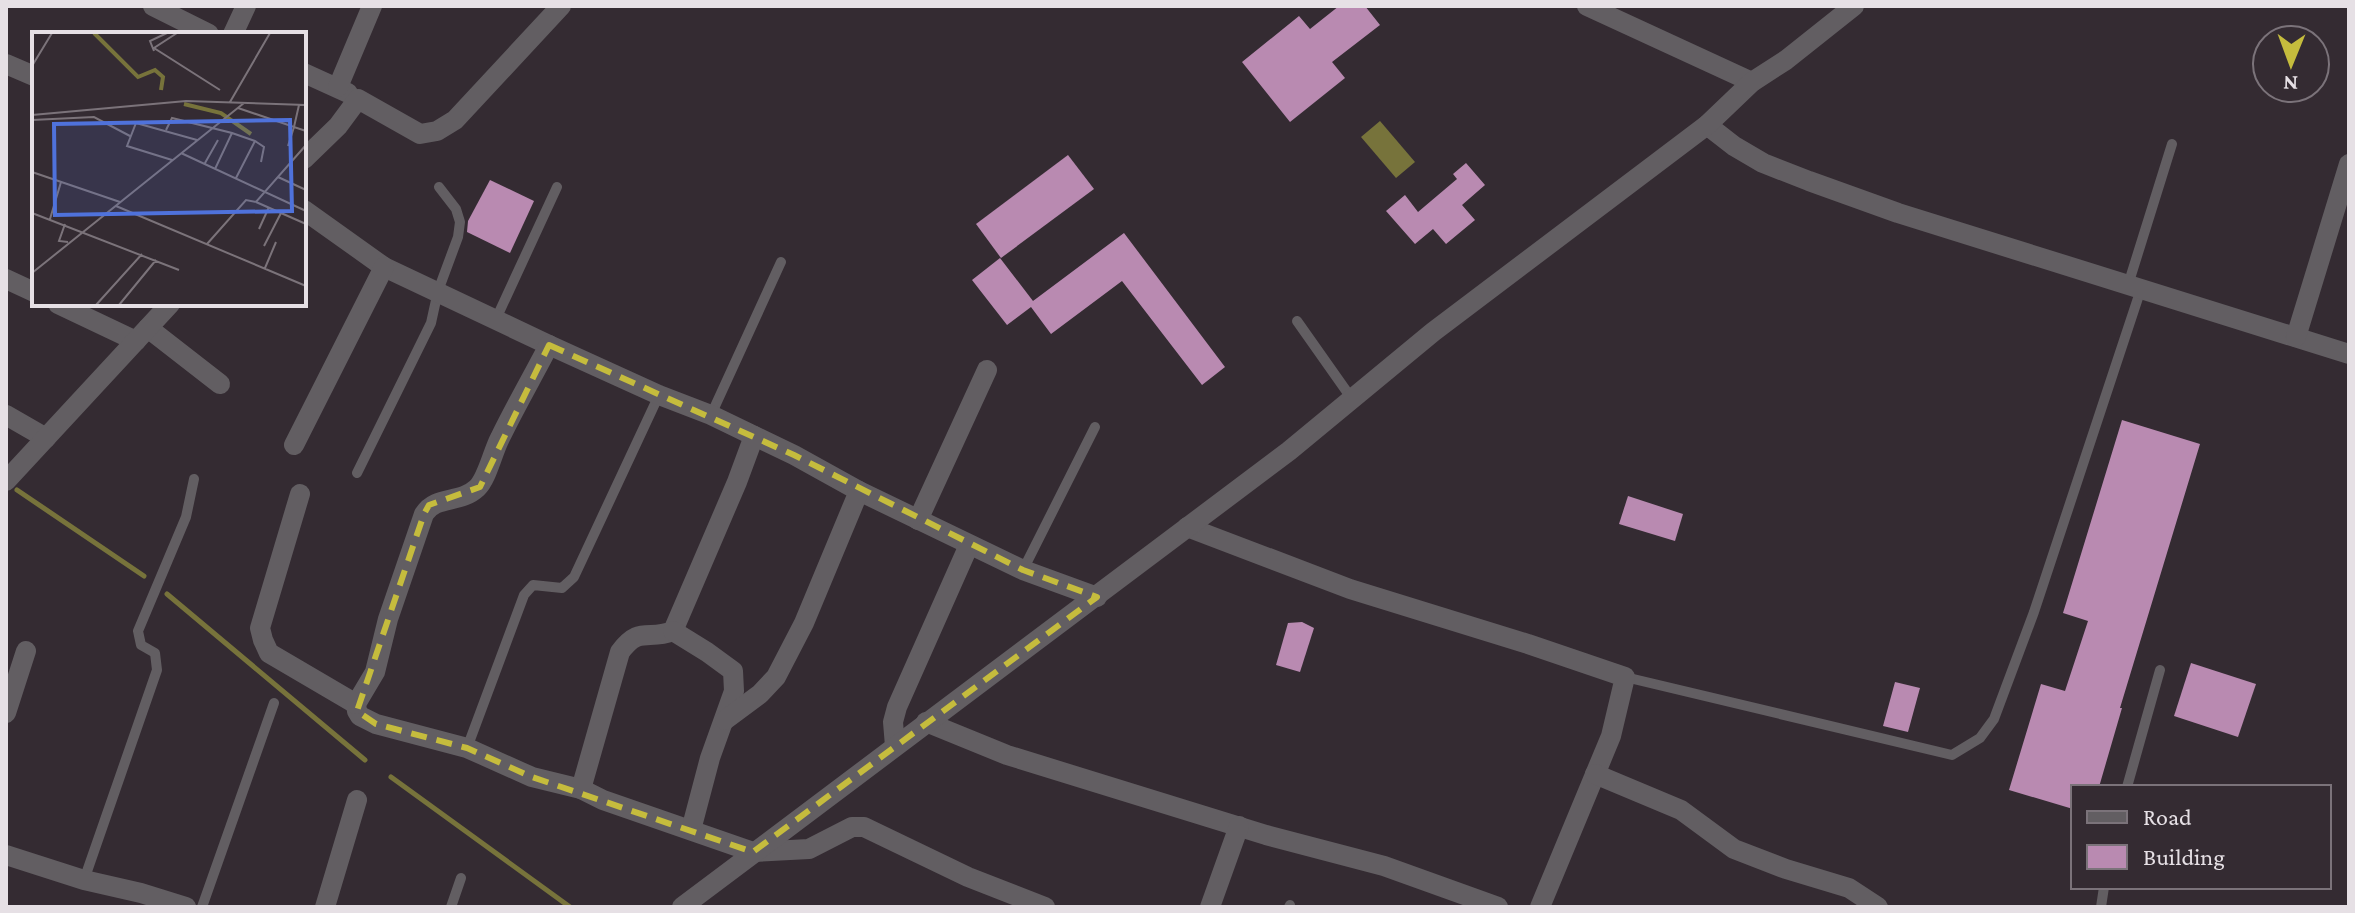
<svg xmlns="http://www.w3.org/2000/svg" width="2355" height="913" font-family="'Crimson Pro',serif">
  <style>
    .water { fill: #77733b }
    .lines { fill: none; stroke-linecap: round; stroke-linejoin: round }
    .stream { stroke: #77733b; stroke-width: 5 }
    .building { fill: #b98ab1 }
    .lane { stroke: #625e62; stroke-width: 10 }
    .street { stroke: #625e62; stroke-width: 20 }
    .marked { fill: none; stroke: #c5bc3d; stroke-width: 6; stroke-dasharray: 16 10; stroke-linejoin: round }
    .inset-river { fill: none; stroke: #77733b; stroke-width: 4 }
    .inset-road { fill: none; stroke: #7b737a; stroke-width: 2 }
    .view { fill: #4f72db; fill-opacity: 0.15; stroke: #4f72db; stroke-width: 4 }
    .inset-edge { fill: none; stroke: #e6e0e5; stroke-width: 4 }
  </style>
  <rect width="100%" height="100%" fill="#342b32"/>
  <path class="water" d="M1380,121L1415,162L1396,178L1361,137Z"/>
  <g class="lines">
    <g class="stream">
      <path d="M17,490L144,576"/>
      <path d="M167,594L365,760"/>
      <path d="M391,777L570,907"/>
    </g>
  </g>
  <g class="building">
    <path d="M1339,6H1365L1380,25L1332,62L1345,78L1290,122L1242,62L1299,16L1310,29Z"/>
    <path d="M1068,155L1094,189L1001,258L976,224Z"/>
    <path d="M1466,163L1485,185L1462,205L1475,220L1446,244L1433,229L1415,244L1386,211L1405,195L1418,212L1457,179L1453,174Z"/>
    <path d="M490,180L534,201L510,253L467,232L468,221Z"/>
    <path d="M1124,233L1225,367L1202,385L1122,281L1051,334L1031,307L1007,325L972,280L1000,258L1033,301Z"/>
    <path d="M2122,420L2200,444L2120,708H2122L2099,787H2073V809L2009,790L2041,684L2065,691L2088,621L2063,613Z"/>
    <path d="M1628,496L1683,514L1675,541L1619,524Z"/>
    <path d="M1302,622L1314,628L1300,672L1276,665L1288,623Z"/>
    <path d="M2191,663L2256,684L2238,737L2174,716Z"/>
    <path d="M1895,682L1920,688L1908,732L1883,726Z"/>
  </g>
  <g class="lines">
    <g class="lane">
      <path d="M2128,285L2172,144"/>
      <path d="M496,319L557,187"/>
      <path d="M1297,321L1352,399"/>
      <path d="M711,415L781,262"/>
      <path d="M357,473L431,323L438,291L458,237L460,222L456,209L439,187"/>
      <path d="M1023,570L1095,427"/>
      <path d="M1625,677L1952,755L1980,738L1994,719L2034,612L2141,289"/>
      <path d="M467,748L524,595L533,585L562,588L574,577L659,395"/>
      <path d="M2127,787L2160,670"/>
      <path d="M84,880L157,670L155,653L141,645L138,631L186,517L194,479"/>
      <path d="M202,907L274,703"/>
      <path d="M451,907L461,878"/>
      <path d="M1289,907L1290,905"/>
      <path d="M2101,907L2104,887"/>
    </g>
    <g class="street">
      <path d="M153,6L209,34"/>
      <path d="M1587,6L1752,82"/>
      <path d="M233,34L246,6"/>
      <path d="M6,64L34,76"/>
      <path d="M304,73L348,93"/>
      <path d="M338,87L372,6"/>
      <path d="M1707,125L1734,146L1763,163L1809,181L1898,213L2349,354"/>
      <path d="M304,159L338,126L358,99L420,134L437,131L455,120L561,6"/>
      <path d="M304,210L384,267L549,345L659,395L711,415L794,455L859,491L1023,570L1097,597"/>
      <path d="M6,279L34,292"/>
      <path d="M58,304L136,341"/>
      <path d="M148,328L220,384"/>
      <path d="M2296,337L2349,164"/>
      <path d="M549,345C533,376 515,407 500,438C493,451 487,479 477,488C460,504 436,495 424,514L388,619L375,672L356,704L357,711L360,716L376,724L467,748L532,777L581,789"/>
      <path d="M6,415L46,438"/>
      <path d="M754,436L737,482L673,631C648,641 640,625 620,652L581,789L603,800L753,852L809,849L852,827H864L968,877L1045,907"/>
      <path d="M294,445L384,267"/>
      <path d="M6,481L170,304"/>
      <path d="M300,494L260,628L263,640L269,653L356,704"/>
      <path d="M918,520L987,370"/>
      <path d="M1187,527L1350,589L1528,644L1625,677L1611,736L1540,907"/>
      <path d="M673,631L707,652L733,671L734,691L710,758L691,830"/>
      <path d="M6,713L26,651"/>
      <path d="M725,720L760,694L776,677L804,623L859,491"/>
      <path d="M926,722L1007,755L1266,835L1384,866L1498,907"/>
      <path d="M895,746L893,722L897,707L969,545"/>
      <path d="M1595,774L1681,810L1734,849L1786,869L1849,888L1878,907"/>
      <path d="M6,855L84,880L141,893L186,907"/>
      <path d="M325,907L357,800"/>
      <path d="M682,907L1289,451L1433,332L1707,125L1752,82L1786,60L1854,6"/>
      <path d="M1210,907L1239,826"/>
    </g>
  </g>
  <path class="marked" d="M549,345L794,455L1023,570L1097,597L753,852L532,777L467,748L376,724L357,711L424,514L429,505L480,487Z"/>
  <g transform="translate(32 32)">
    <rect width="274" height="274" fill="#342b32"/>
    <path class="inset-river" d="M62,1L106,45L123,38L131,45L129,58M152,72L189,81L219,102"/>
    <path class="inset-road" d="M145,1L122,16L188,58M122,19L118,9L135,1M0,34L20,1M198,70L238,1M206,76L262,95L267,73M0,83L154,69L274,73M0,88L62,85L98,104M134,98L140,86L200,101L183,137M200,101L223,109L204,146M223,109L232,115L229,130M256,114L262,95L274,99M149,121L274,179M140,128L95,114L104,91L165,108M173,131L186,108M0,140L88,170M246,145L274,158M224,170L274,192M84,174L274,254M0,181L147,238M18,187L29,150M33,192L27,209L36,210M227,197L237,175M175,212L214,168L224,170L274,113M232,214L249,181M233,236L244,210M0,241L212,71M64,273L110,222M87,273L124,228"/>
    <path class="view" d="M258,88L260,179L23,183L22,92Z"/>
    <rect width="274" height="274" class="inset-edge"/>
  </g>
  <rect width="2355" height="913" fill="none" stroke="#e6e0e5" stroke-width="16"/>
  <rect x="2071" y="785" width="260" height="104" fill="#342b32" stroke="#7b737a" stroke-width="2"/>
  <rect x="2087" y="811" width="40" height="12" fill="#625e62" stroke="#7b737a" stroke-width="2"/>
  <text x="2143" y="825" font-size="24" fill="#e6e0e5">Road</text>
  <rect x="2087" y="845" width="40" height="24" fill="#b98ab1" stroke="#7b737a" stroke-width="2"/>
  <text x="2143" y="865" font-size="24" fill="#e6e0e5">Building</text>
  <g transform="translate(2291 64) rotate(181)"><circle r="38" fill="#342b32" stroke="#7b737a" stroke-width="2"/>
  <path d="M0-6L14 30L0 20L-14 30Z" fill="#c5bc3d"/>
  <text y="-12" font-size="22" font-weight="bold" text-anchor="middle" fill="#e6e0e5">N</text>
  </g>
</svg>
